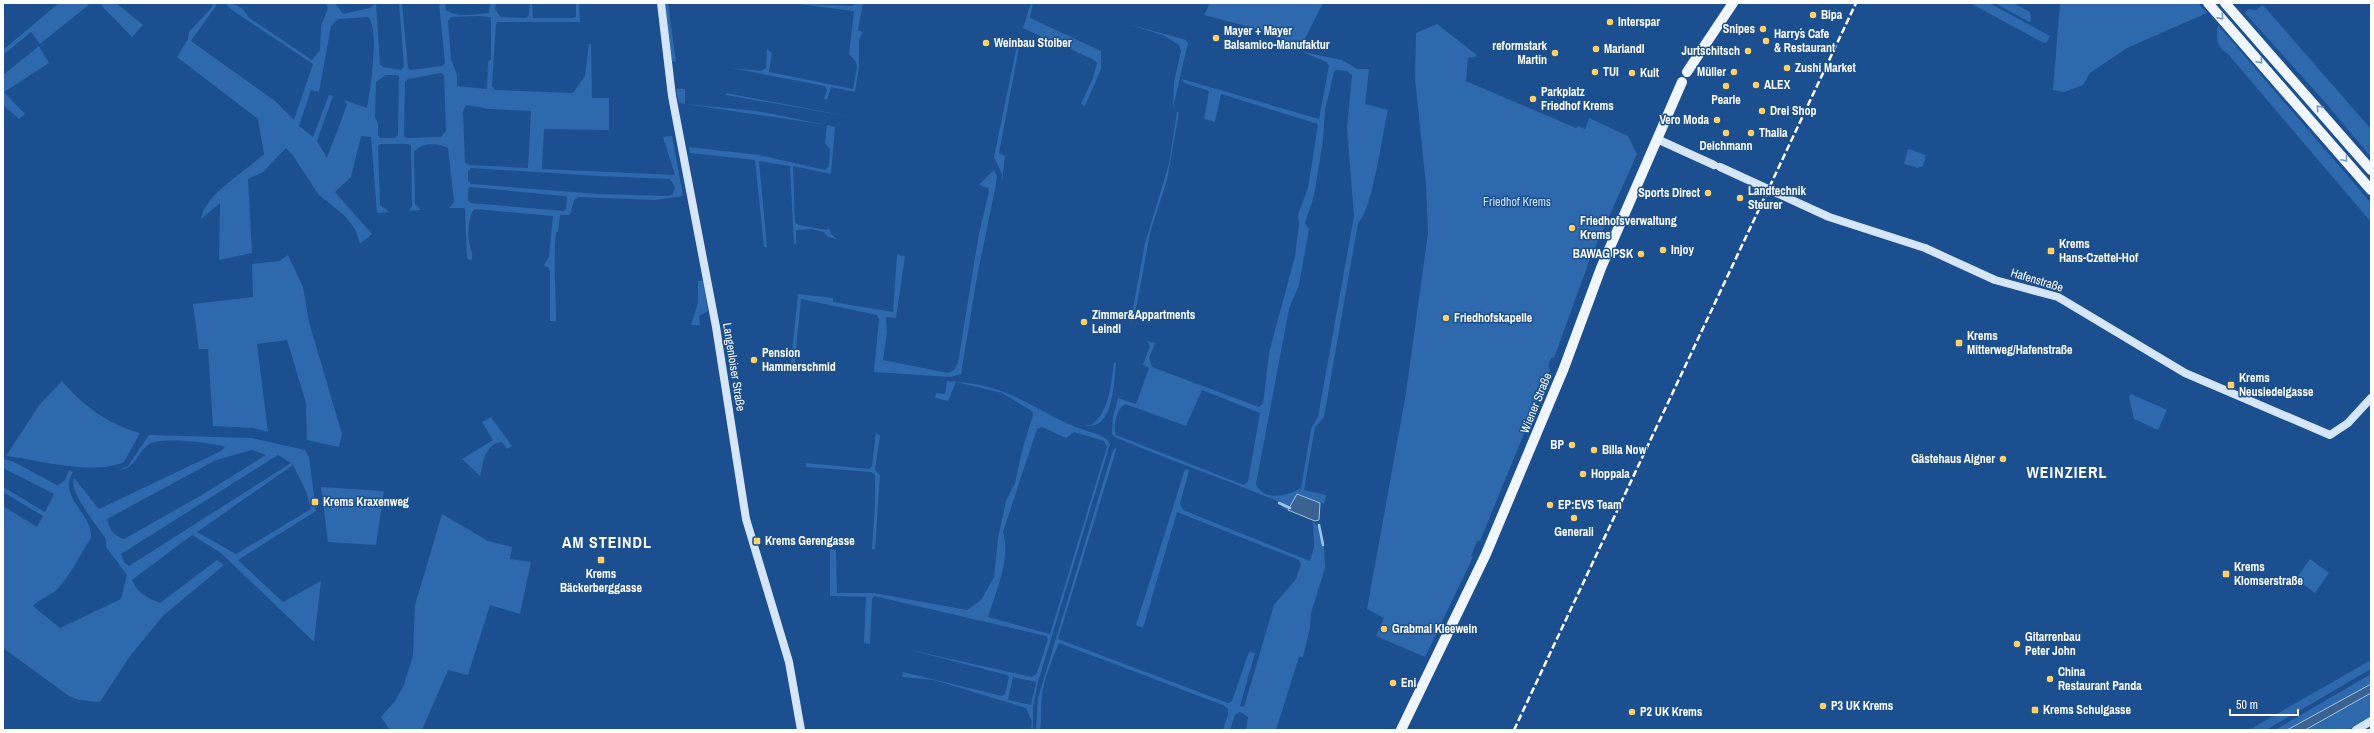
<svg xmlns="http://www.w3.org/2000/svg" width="2374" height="733" font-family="'Archivo Narrow',sans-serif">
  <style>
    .green { fill: #2e69ad; fill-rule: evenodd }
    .water { fill: #3c6290; stroke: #9cc4f0 }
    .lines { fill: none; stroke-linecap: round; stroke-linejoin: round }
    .stream { stroke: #9cc4f0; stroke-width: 2.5 }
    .secondary { stroke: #d6e6fa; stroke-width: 8 }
    .primary { stroke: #f0f6ff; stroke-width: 10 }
    .rail { stroke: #fff; stroke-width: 2.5; stroke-dasharray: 7 3; stroke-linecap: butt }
    .oneway { stroke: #7b9ac1 }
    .poi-dot { fill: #ffd166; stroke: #1b4f8f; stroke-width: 1.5 }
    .labels { text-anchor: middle; stroke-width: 3; stroke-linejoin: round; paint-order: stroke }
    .poi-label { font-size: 12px; font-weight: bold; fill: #fff; stroke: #1b4f8f; text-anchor: start }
    .park-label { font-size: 12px; fill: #cfe3fa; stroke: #1b4f8f }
    .street-label { font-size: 12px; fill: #fff; stroke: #1b4f8f }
    .district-label { font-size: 16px; font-weight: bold; letter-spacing: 1px; fill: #fff; stroke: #1b4f8f }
  </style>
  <rect width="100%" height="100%" fill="#1b4f8f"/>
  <g class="green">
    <path d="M59,3H91L40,44L31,32L3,55V50Z"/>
    <path d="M99,3H116L143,25L132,37Z"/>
    <path d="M212,3H218L191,41L275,101L294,120L313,64L232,10L225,3C236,3 244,8 248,17L312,60L320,50L321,26L328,8L325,3H335L343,14L370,8L376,3L380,64L383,67L401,70L404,66L399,3H402L408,68L411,70L442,66L445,63L439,3H445L446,10C456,18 477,14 489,13L490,3H496L495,9L501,17L526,18L529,15L530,3H532L533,18H574L576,16V3H579L580,22H498L496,24L492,86L495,90L573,93L585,76L589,44H591L592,98H609V130L544,129L542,169L675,175L663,137L672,136L683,196L656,200L579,197L574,200L570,215H560L558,232H556C553,262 556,291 556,321H550V273L549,268L544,265L549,257L553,216L475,209C468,214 467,238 470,246C471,252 474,254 471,261L467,258L465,208H449L454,202L448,148C438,143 422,142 414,152L415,204L421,210L409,211L412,206L411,146L409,144H381L378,146L380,205L389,212L377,213L371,137L361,136L351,177L335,192L372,234L360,244L355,229L345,216L318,194L292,154L286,148L263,172L248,179L252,253L219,260L220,203L201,219C204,195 246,171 264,154L258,119L177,57L188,39L189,32L212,7ZM479,16L490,17L491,20V59L488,62L487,89L457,86V75L451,59L448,21L451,17ZM368,17C380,28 370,92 367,108L344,100L347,105L327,158L317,141L333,96L329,95L313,137L299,126L311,90L319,92L331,26L338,19ZM441,73L444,75L446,131L441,137L407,138L404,136L405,82L408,79ZM386,75H397L399,77L398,135L395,138H380L378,135V123L375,118L376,82ZM466,105L489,109L531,111L528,168L469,165L465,162L463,112ZM471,168L599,176L670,179L675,187L673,194L668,196L599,194L471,184L468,181V171ZM470,187L564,196L567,198L566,209L564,211L471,203L468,200V190Z"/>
    <path d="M665,3H668L676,62L672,61Z"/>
    <path d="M791,3L852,6L855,3H863L858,30L863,32L859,40V67L855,92L831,87L827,100L824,99L827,90L825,86L731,68L761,71L766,68L767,49L772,53L769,72L853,89L857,67L856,62L849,54L854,11Z"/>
    <path d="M1031,3H1033L1030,18L1101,51V69L1085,106L1081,104L1093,78L1097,63L1094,60L1062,45L1061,46L1023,28Z"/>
    <path d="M1210,3H1323L1299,51L1342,60L1357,69H1369L1365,104L1388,110C1383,130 1372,213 1358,223L1324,417L1315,427L1304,490L1326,495L1324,504L1297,494L1288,510L1281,507L1284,504C1228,480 1171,461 1115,437L1112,434L1113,417L1118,398L1136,404L1149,368L1143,365L1150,346L1147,341L1155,343L1149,358L1152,367L1259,407L1263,404L1269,353L1295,256L1299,225L1298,214L1308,188L1318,124L1221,94L1215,122L1204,119L1209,91L1184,83L1182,79L1319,119L1329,66L1326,62L1284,44L1269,32L1204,15ZM1336,70L1347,71L1352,75L1347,128L1354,216L1318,417L1311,429L1301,488C1288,496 1264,502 1256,484L1289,309L1299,285L1309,229L1305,223L1314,196L1323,140L1325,110L1334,72ZM1202,390L1260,413L1248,481L1244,485L1116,435C1113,426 1116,410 1125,404L1186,426Z"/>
    <path d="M1970,3H1989L2050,36L2046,43L2042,42Z"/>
    <path d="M1995,3H2013L2030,12L2031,21L2029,22Z"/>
    <path d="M2060,3H2198L2207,13L2127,48L2090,73L2083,85L2064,92L2053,90Z"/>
    <path d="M2263,5L2371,129V157L2324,101L2245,13L2248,9L2256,10Z"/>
    <path d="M1128,24L1186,40L1188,43L1173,108L1174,82L1181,51L1179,45L1165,36Z"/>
    <path d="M1437,24L1477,55L1475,57L1468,58L1466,81L1576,128L1578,126L1585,129L1589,118L1628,136L1637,154L1590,259L1554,358H1551L1548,367L1550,368L1548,375L1480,541H1477L1471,556L1473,557L1425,657L1376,636L1384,618L1367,609L1406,393L1428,233L1426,185L1415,78L1416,33Z"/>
    <path d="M2218,25L2371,203V222L2228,54C2216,47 2216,38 2218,25Z"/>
    <path d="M1018,41L1020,42L999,153L1005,156L1002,182V174L994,157Z"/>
    <path d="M39,46L49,63L4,92L25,114L19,119L3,105V75Z"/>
    <path d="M676,89H685V104L757,111L827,125L835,127L831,174L793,166L795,223L799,225L826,230L829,228L831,234L837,239L828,237L824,232L811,229L796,230V244H794L790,166L759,161L767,247H764L755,160L690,153L689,147L759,155L825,170L829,166L830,149L825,143L827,125L679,103Z"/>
    <path d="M726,93L852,117L726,95Z"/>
    <path d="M1177,112H1179L1167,180L1150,233L1137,304L1130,326L1145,243L1169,164Z"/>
    <path d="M1908,149L1926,155L1923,166L1918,168L1904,164Z"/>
    <path d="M994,170L997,176L996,184L977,277L961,374L951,377L874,372L879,319L877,315L801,299L794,371L790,372L798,294L833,298V302L893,312L897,255L905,256L896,318L886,317L887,333L883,360L948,373L954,370L958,363L978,239L989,191L988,188L979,185Z"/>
    <path d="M288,255L303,287L309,322L342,434L339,447L307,440L306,403L287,340L257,344L268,432L253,428L213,426L208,349H199L193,304L253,297L252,264L279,261Z"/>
    <path d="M698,281H703L708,311L699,316L700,325H691L698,303Z"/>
    <path d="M1114,362L1116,363C1114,383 1113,433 1084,425H1091C1110,412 1111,383 1114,362Z"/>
    <path d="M62,381C83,406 108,424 140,433L124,462C93,476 40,460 6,456L40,404Z"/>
    <path d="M947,381C964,382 981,384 998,390C1028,400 1054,420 1084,430C1093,433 1106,435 1110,444L1038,682L1033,707V730H1031L1032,722L1026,708L934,680L902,677L903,672L1002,696L1005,694L1009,677L1007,675L906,649L1032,677L1037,673L1048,639L1046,636L874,596L872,599L870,644L864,643L866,597L830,596V549L836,550L837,593H874L967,610L981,600L994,577L998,538L1006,501L1015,483L1023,447L1033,415L1032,411L1002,393L956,382L948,401L935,398L936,393L945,394ZM1042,427L1066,438L1074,432L1104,441L1107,447L1050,634L988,617C996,591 1011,559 1003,532L1037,429ZM1013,677L1036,682L1031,705L1008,700Z"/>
    <path d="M2131,394L2167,410L2158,430L2134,419L2129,396Z"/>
    <path d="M491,417L512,446L507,449L502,442C485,443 483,463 480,476L462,459L493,440L482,422Z"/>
    <path d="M876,433L880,436L875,470L880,475L875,550L872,549L875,505V475L871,472L806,467V463L869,469L872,466Z"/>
    <path d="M149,435L252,438L305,450L309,457L316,511L238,560L283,602L321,581L314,642L221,553L192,535L132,580C137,593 148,598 160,603L217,560L224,565L164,615L130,656L100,702L79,700L69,696L3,648V506L37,527L43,516L3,492V487L45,512L54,494L3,468V459L12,461L57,485C65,483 66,478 69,470L73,472C57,496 93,514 91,538C80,554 71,575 58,588C51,597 41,597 33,606L60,628L121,599L127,575L106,547V539C98,527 68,491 74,478L99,509L221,451L225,447C212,443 159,436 148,445C136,454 136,468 119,470L128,466ZM252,450L266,455L200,496L124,539C114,536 109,529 107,519L216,460ZM278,455L291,463L129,566L124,562L121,554ZM293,465L306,491L311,509L236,554L197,532Z"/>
    <path d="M1117,447L1058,639L1228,703L1232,701L1249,652L1255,653L1240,706L1244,707L1274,605L1296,579L1301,564L1299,560L1177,512L1143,628L1136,625L1185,469L1189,470L1180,504L1183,510L1310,561L1314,547L1313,521L1317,526L1320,524L1324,544L1325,568L1311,613L1310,628L1303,657H1299L1276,730H1246L1248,717L1240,712L1235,715L1230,730H1223L1228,714V709L1223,705L1059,643C1052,660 1044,678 1042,696C1040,708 1042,719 1040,730H1036L1038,698L1113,450Z"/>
    <path d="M321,487L384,491L376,545L328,542Z"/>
    <path d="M442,514L488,541L512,547L510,559L531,562L520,614L490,605L468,675L448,670L422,730H390L381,717L395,701L404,685L413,655L415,605Z"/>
    <path d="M2310,559L2329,573L2315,593L2296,579Z"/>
    <path d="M2371,660V669L2266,730H2249Z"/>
    <path d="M2371,674V684L2287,730H2275Z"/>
    <path d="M2371,693V716L2348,730H2305Z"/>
  </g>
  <g class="water">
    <path d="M1297,494L1320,503L1319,520L1315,521L1288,510Z"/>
    <path d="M2371,684V693L2305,730H2287Z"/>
  </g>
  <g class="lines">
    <g class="stream">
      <path d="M1279,503L1290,508"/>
      <path d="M1319,525L1323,545"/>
    </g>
    <g class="secondary">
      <path d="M661,3L672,96L716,327L746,519L789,662L801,730"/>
      <path d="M1657,139L1714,165"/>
      <path d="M1720,167L1829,217L1925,248L1995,280L2058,297L2185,373L2330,435L2348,423L2371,398"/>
      <path d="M2356,730L2371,721"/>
    </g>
    <g class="primary">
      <path d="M2208,3L2371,190"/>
      <path d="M2225,3L2371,170"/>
      <path d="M1687,72L1733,3"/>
      <path d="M1401,730L1486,554L1564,368L1601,268L1682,82"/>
    </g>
    <path class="rail" d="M1514,730L1856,3"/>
  </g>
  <defs><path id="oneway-chevron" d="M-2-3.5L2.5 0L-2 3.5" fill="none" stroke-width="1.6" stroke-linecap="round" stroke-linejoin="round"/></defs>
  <g class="oneway">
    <use href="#oneway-chevron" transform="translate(2221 17) rotate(48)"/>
    <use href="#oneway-chevron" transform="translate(2260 61) rotate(49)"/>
    <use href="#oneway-chevron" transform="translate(2319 108) rotate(-132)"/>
    <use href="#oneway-chevron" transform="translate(2345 159) rotate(50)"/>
  </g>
  <g class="poi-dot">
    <circle cx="1813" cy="15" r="4"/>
    <circle cx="1610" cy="22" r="4"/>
    <circle cx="1763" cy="29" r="4"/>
    <circle cx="1216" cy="38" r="4"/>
    <circle cx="1766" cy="41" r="4"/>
    <circle cx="986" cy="43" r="4"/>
    <circle cx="1596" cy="49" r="4"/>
    <circle cx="1748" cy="51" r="4"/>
    <circle cx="1555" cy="53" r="4"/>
    <circle cx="1787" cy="68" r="4"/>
    <circle cx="1595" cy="72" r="4"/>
    <circle cx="1734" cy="72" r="4"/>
    <circle cx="1632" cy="73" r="4"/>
    <circle cx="1756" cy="85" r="4"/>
    <circle cx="1726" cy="86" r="4"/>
    <circle cx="1533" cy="99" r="4"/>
    <circle cx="1762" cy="111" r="4"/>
    <circle cx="1717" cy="120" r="4"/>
    <circle cx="1726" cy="133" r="4"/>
    <circle cx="1751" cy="133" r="4"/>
    <circle cx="1708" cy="193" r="4"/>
    <circle cx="1740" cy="198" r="4"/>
    <circle cx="1572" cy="228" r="4"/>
    <circle cx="1663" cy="250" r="4"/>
    <rect x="2047" y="247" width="8" height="8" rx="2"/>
    <circle cx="1641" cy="254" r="4"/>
    <circle cx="1446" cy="318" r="4"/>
    <circle cx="1084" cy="322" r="4"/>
    <rect x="1955" y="339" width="8" height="8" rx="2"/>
    <circle cx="754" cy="360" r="4"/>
    <rect x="2227" y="381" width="8" height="8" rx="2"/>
    <circle cx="1572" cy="445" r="4"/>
    <circle cx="1594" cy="450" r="4"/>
    <circle cx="2003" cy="459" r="4"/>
    <circle cx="1583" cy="474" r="4"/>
    <rect x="311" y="498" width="8" height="8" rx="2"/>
    <circle cx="1550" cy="505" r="4"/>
    <circle cx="1574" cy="518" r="4"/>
    <rect x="753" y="537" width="8" height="8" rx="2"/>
    <rect x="597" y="556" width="8" height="8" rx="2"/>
    <rect x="2222" y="570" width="8" height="8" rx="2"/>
    <circle cx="1384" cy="629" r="4"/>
    <circle cx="2017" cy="644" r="4"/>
    <circle cx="2050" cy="679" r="4"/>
    <circle cx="1393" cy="683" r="4"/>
    <circle cx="1823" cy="706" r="4"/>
    <rect x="2031" y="706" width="8" height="8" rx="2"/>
    <circle cx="1632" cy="712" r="4"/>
  </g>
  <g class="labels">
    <g class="poi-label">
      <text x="1821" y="19">Bipa</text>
      <text x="1618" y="26">Interspar</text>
      <text x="1755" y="33" text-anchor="end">Snipes</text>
      <text x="1224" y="35">Mayer + Mayer<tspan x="1224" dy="14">Balsamico-Manufaktur</tspan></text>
      <text x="1774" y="38">Harry´s Cafe<tspan x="1774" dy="14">&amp; Restaurant</tspan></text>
      <text x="994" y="47">Weinbau Stoiber</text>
      <text x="1547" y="50" text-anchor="end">reformstark<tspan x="1547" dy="14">Martin</tspan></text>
      <text x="1604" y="53">Mariandl</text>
      <text x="1740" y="55" text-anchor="end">Jurtschitsch</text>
      <text x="1795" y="72">Zushi Market</text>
      <text x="1603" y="76">TUI</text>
      <text x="1726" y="76" text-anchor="end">Müller</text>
      <text x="1640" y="77">Kult</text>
      <text x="1764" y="89">ALEX</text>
      <text x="1541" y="96">Parkplatz<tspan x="1541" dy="14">Friedhof Krems</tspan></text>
      <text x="1726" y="104" text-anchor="middle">Pearle</text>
      <text x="1770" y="115">Drei Shop</text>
      <text x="1709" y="124" text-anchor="end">Vero Moda</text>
      <text x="1759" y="137">Thalia</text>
      <text x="1726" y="150" text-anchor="middle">Deichmann</text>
      <text x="1748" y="195">Landtechnik<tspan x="1748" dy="14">Steurer</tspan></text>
      <text x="1700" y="197" text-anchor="end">Sports Direct</text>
      <text x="1580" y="225">Friedhofsverwaltung<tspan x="1580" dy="14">Krems</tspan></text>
      <text x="2059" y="248">Krems<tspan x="2059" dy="14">Hans-Czettel-Hof</tspan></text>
      <text x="1671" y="254">Injoy</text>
      <text x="1633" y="258" text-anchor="end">BAWAG PSK</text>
      <text x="1092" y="319">Zimmer&amp;Appartments<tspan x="1092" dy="14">Leindl</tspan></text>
      <text x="1454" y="322">Friedhofskapelle</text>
      <text x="1967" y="340">Krems<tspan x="1967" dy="14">Mitterweg/Hafenstraße</tspan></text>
      <text x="762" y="357">Pension<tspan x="762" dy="14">Hammerschmid</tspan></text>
      <text x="2239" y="382">Krems<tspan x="2239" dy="14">Neusiedelgasse</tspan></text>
      <text x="1564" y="449" text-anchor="end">BP</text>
      <text x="1602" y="454">Billa Now</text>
      <text x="1995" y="463" text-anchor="end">Gästehaus Aigner</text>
      <text x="1591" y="478">Hoppala</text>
      <text x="323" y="506">Krems Kraxenweg</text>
      <text x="1558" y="509">EP:EVS Team</text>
      <text x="1574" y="536" text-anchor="middle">Generali</text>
      <text x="765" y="545">Krems Gerengasse</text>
      <text x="2234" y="571">Krems<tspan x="2234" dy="14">Klomserstraße</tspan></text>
      <text x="601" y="578" text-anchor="middle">Krems<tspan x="601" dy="14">Bäckerberggasse</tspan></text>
      <text x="1392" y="633">Grabmal Kleewein</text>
      <text x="2025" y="641">Gitarrenbau<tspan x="2025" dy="14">Peter John</tspan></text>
      <text x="2058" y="676">China<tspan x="2058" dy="14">Restaurant Panda</tspan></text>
      <text x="1401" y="687">Eni</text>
      <text x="1831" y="710">P3 UK Krems</text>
      <text x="2043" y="714">Krems Schulgasse</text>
      <text x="1640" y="716">P2 UK Krems</text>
    </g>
    <g class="park-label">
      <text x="1517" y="206">Friedhof Krems</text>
    </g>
    <g class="street-label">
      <text transform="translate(2037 280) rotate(17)" y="4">Hafenstraße</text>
      <text transform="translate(734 367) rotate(81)" y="4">Langenloiser Straße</text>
      <text transform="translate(1536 403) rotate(-68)" y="4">Wiener Straße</text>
    </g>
    <g class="district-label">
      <text x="2067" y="478">WEINZIERL</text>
      <text x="607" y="548">AM STEINDL</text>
    </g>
  </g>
  <rect width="2374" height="733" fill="none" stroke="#ffffff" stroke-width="8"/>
  <path d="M2230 709v6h68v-6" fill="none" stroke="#ffffff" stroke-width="2"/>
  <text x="2236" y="709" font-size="12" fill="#ffffff" stroke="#1b4f8f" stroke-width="3" paint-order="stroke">50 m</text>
</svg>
